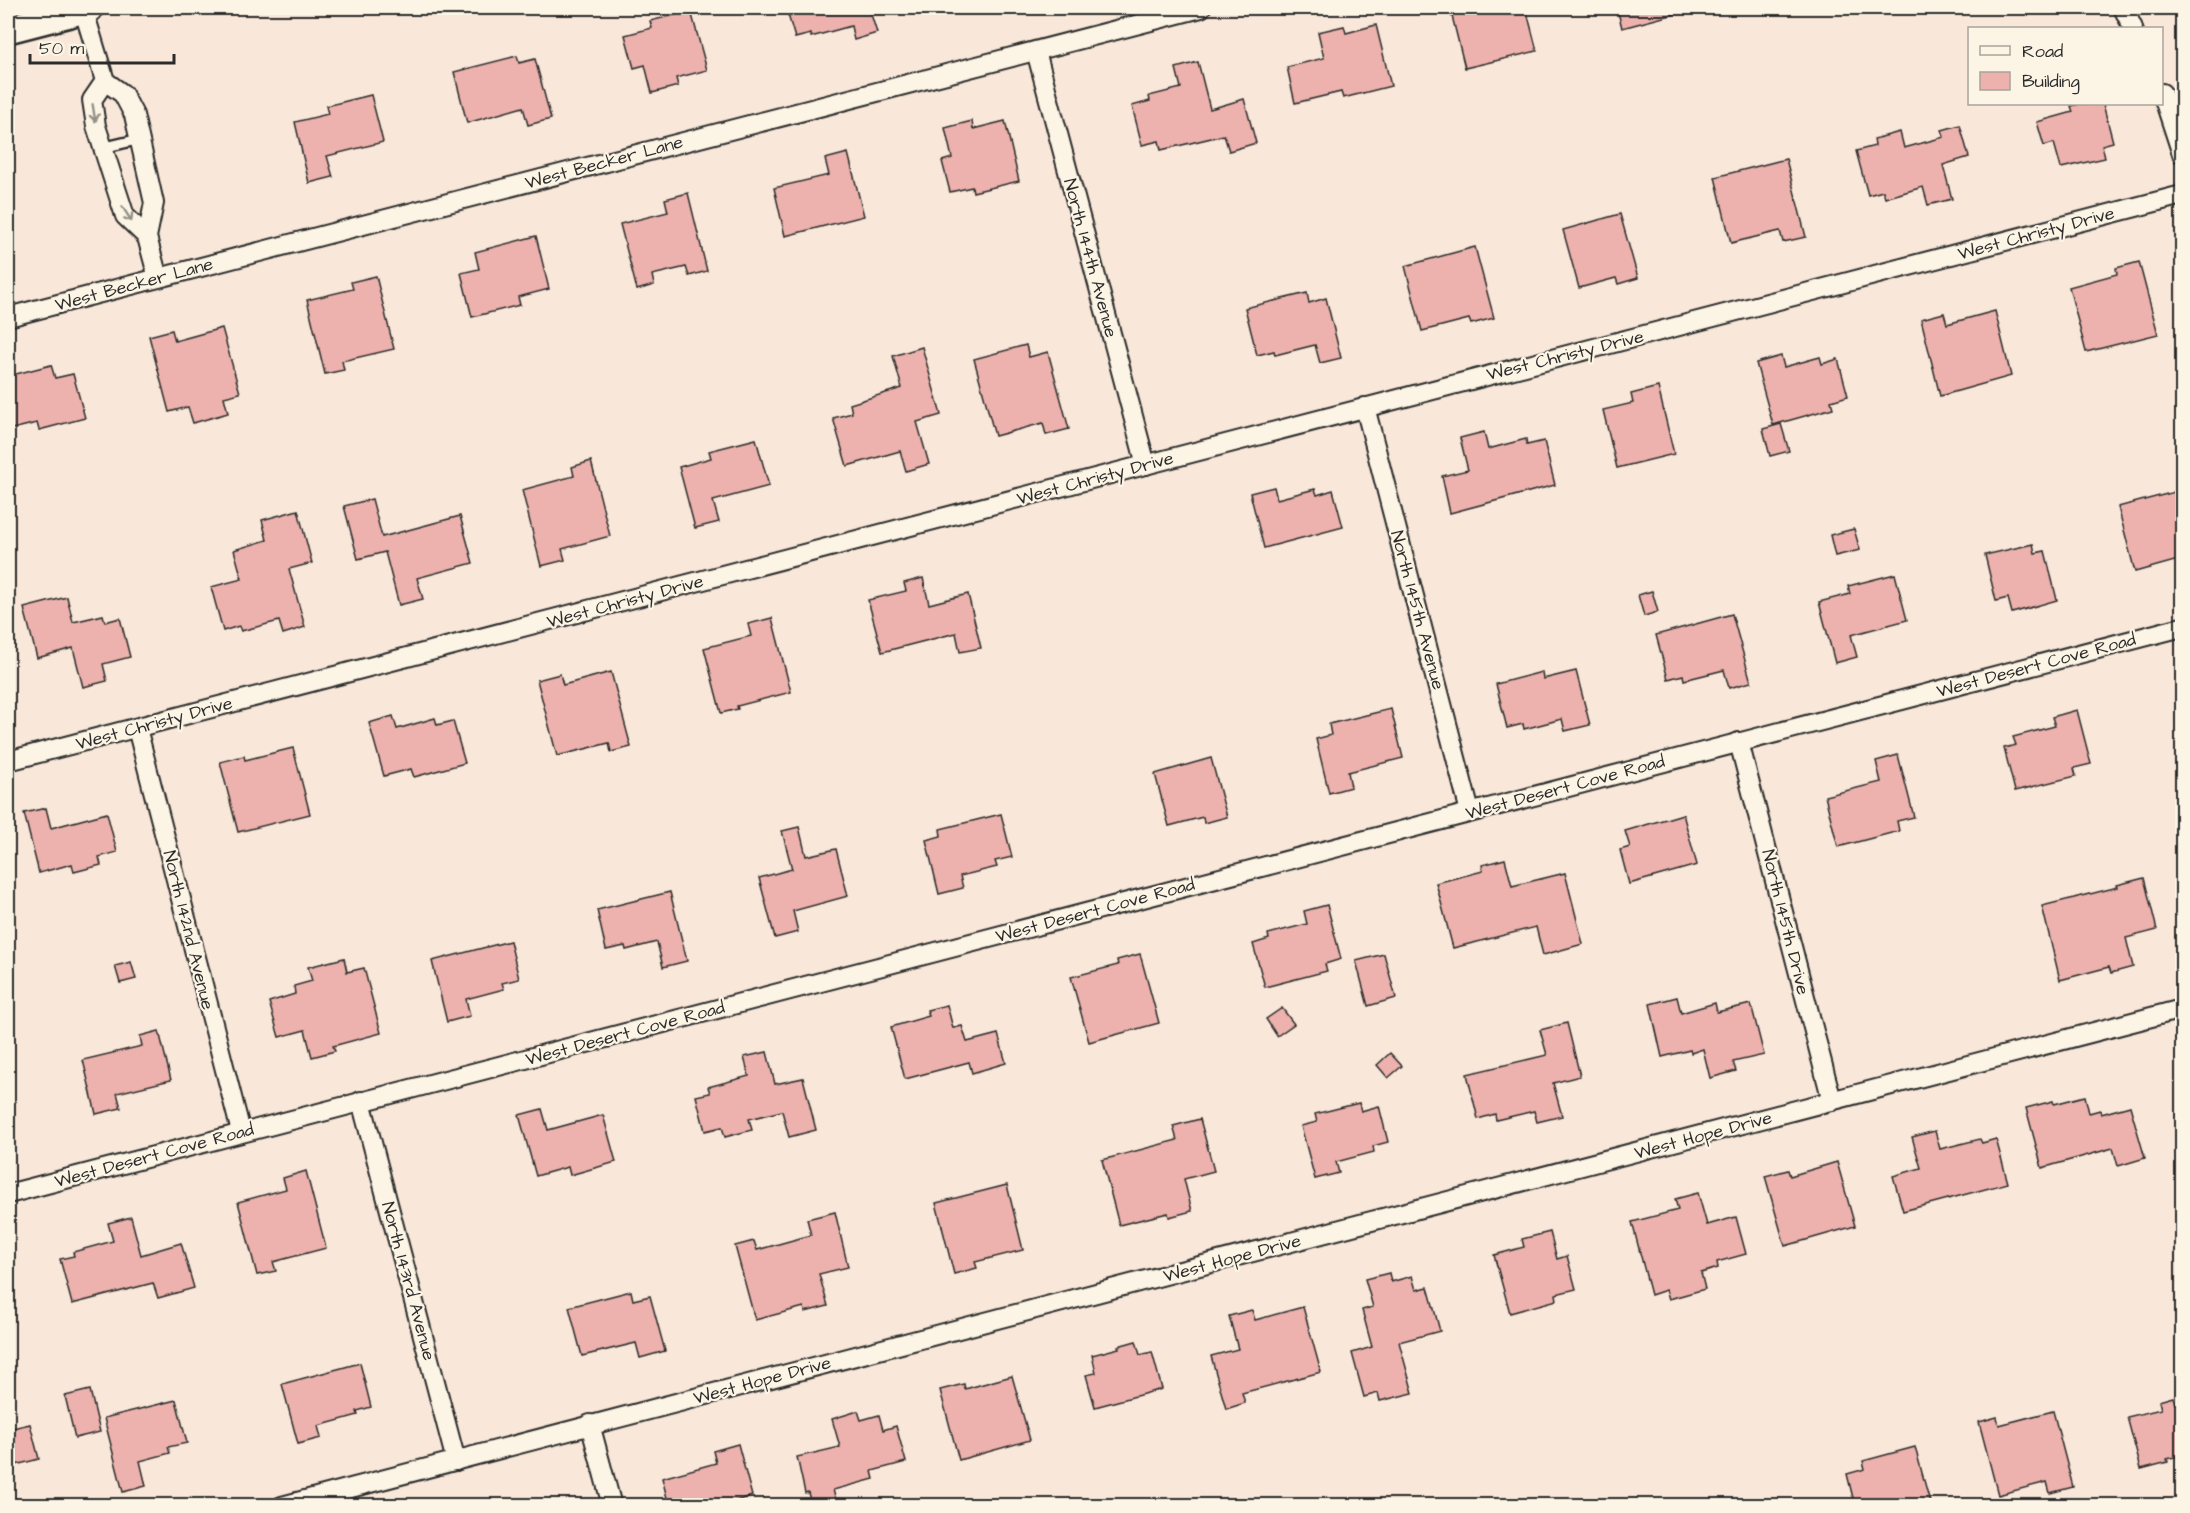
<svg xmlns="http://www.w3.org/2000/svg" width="2190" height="1513" font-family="'Architects Daughter',sans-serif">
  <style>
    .building { fill: #edb2ad; stroke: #2b2b2b; stroke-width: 1.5 }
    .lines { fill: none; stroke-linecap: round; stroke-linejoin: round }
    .lane-casing { stroke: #2b2b2b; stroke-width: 14 }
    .street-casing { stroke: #2b2b2b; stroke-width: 22 }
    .secondary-casing { stroke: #2b2b2b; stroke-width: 32 }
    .lane { stroke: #fcf5e5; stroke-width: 9 }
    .street { stroke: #fcf5e5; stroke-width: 18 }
    .secondary { stroke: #fcf5e5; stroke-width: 27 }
    .oneway { stroke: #949088 }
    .labels { text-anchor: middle; stroke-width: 4.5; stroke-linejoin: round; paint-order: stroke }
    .street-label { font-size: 18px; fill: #2b2b2b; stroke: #fcf5e5 }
  </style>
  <rect width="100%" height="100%" fill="#f9e8da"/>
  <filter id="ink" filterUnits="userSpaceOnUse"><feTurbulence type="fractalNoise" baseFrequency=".0167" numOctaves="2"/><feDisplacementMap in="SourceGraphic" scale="12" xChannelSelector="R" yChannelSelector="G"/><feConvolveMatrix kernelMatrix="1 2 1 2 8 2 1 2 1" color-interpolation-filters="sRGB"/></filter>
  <g filter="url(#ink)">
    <g class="building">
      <path d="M786,8H869L877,33L854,40L851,26L811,37V34L795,38Z"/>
      <path d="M1450,8H1526L1537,51L1465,68Z"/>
      <path d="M1617,8H1678L1679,13L1622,28Z"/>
      <path d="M691,11L707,70L676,78L678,86L652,93L645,65L634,68L625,35L652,28L650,21Z"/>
      <path d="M1376,25L1391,86L1343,98L1341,92L1295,103L1287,67L1324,58L1318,32L1344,26L1346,33Z"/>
      <path d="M517,56L519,63L535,59L551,119L528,125L523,107L467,123L454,72Z"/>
      <path d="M1198,62L1210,109L1244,99L1256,143L1229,151L1224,135L1161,150L1159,141L1142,145L1132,106L1150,101L1149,96L1181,88L1176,68Z"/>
      <path d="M371,95L383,142L327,156L333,177L309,183L295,122L328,114L326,106Z"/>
      <path d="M2080,104H2103L2113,142L2102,145L2105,158L2061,168L2054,143L2044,146L2037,122L2073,112L2071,106Z"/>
      <path d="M972,121L973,129L1005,121L1019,181L973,192L972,187L950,192L942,161L952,158L945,128Z"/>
      <path d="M1960,125L1969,157L1943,165L1952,199L1928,205L1923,187L1885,198L1883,191L1868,195L1856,151L1875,146L1874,139L1900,132L1904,148L1944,137L1942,130Z"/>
      <path d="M848,153L864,216L785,236L774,188L829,175L825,159Z"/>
      <path d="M1786,159L1806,237L1783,242L1780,231L1731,243L1715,177Z"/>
      <path d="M688,193L707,271L689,276L686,267L652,275L654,285L637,290L620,224L668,212L665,199Z"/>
      <path d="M1620,214L1638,278L1618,284L1616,278L1579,288L1563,230Z"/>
      <path d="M536,236L549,289L518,297L520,305L472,317L461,273L479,269L475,252Z"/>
      <path d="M1475,247L1494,318L1471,324L1469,319L1422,331L1405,266Z"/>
      <path d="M2139,262L2158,334L2086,352L2069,287L2117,274L2116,268Z"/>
      <path d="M376,276L394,349L342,361L344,370L325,374L307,300L353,289L351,282Z"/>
      <path d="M1307,293L1309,303L1326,298L1341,358L1320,363L1315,345L1275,355L1274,351L1257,355L1245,308Z"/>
      <path d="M1995,311L2011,376L1940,396L1921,319L1944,313L1947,324Z"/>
      <path d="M222,328L240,393L224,397L228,413L193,423L188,407L169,412L149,336L172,330L175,341Z"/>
      <path d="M1026,345L1029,357L1048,352L1069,429L1046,435L1043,423L995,436L974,359Z"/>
      <path d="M922,347L941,415L917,422L929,464L906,471L900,451L847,466L833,418L852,413L850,404L902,388L893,356Z"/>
      <path d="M1781,356L1784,367L1820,357L1822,364L1838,359L1848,396L1831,401L1833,408L1773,425L1756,363Z"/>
      <path d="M51,365L55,378L73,374L85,418L39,430L37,423L8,430V376Z"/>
      <path d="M1658,387L1674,454L1617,468L1603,410L1633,403L1631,394Z"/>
      <path d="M1781,424L1789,451L1770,456L1763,429Z"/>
      <path d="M1484,432L1488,449L1526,439L1527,445L1544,441L1555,485L1450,513L1442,476L1468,470L1460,438Z"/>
      <path d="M756,439L769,486L713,501L719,522L695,528L679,467L711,458L709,451Z"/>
      <path d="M591,461L610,536L562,549L565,560L541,566L522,490L574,476L572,467Z"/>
      <path d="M1274,487L1277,499L1315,489L1317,495L1333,490L1343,527L1264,548L1250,493Z"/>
      <path d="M2182,490V559L2135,572L2118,507Z"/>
      <path d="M372,499L382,537L460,516L473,563L417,578L423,599L399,605L385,552L358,559L344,506Z"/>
      <path d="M298,510L312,563L289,569L305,627L283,634L279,621L241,631L239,626L223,631L211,587L242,579L234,550L267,540L262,520Z"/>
      <path d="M1854,529L1860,550L1835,556L1830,535Z"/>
      <path d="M2033,544L2035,553L2045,551L2057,600L2012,613L2008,598L1996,601L1985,555Z"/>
      <path d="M1895,574L1907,620L1851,635L1857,657L1835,663L1819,602L1850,594L1848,586Z"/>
      <path d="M923,578L929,604L968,594L981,648L960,652L956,633L882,652L868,600L906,591L904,583Z"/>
      <path d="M1652,591L1658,612L1644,616L1638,595Z"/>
      <path d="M67,597L73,622L103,615L105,622L120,618L130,657L103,664L107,681L83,687L73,648L37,658L24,608Z"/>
      <path d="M1732,614L1751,682L1729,688L1724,670L1684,680L1683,675L1668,679L1656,635Z"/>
      <path d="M772,618L791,692L737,706L738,709L721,713L704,648L751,636L748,624Z"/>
      <path d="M1576,671L1590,725L1565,731L1562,719L1524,729L1523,724L1507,728L1496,684L1542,672L1543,679Z"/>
      <path d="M611,672L631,747L611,752L609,743L557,756L537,680L560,674L563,685Z"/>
      <path d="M1391,709L1403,758L1348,772L1351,787L1329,793L1316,739L1331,735L1329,724Z"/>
      <path d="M2077,710L2091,764L2074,768L2076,776L2015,791L2004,748L2016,745L2013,737L2055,726L2052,717Z"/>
      <path d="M393,716L397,729L435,718L437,725L453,721L465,763L414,777L411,769L384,776L369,723Z"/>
      <path d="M293,748L310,814L238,832L220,762L244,756L245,760Z"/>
      <path d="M1898,755L1914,817L1897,821L1899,831L1838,847L1825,796L1881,782L1876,761Z"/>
      <path d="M1211,758L1227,817L1204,823L1203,817L1169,826L1155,774Z"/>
      <path d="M46,808L51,828L107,813L117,852L99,857L101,865L74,872L72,864L39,873L24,813Z"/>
      <path d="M1001,814L1012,857L995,861L997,867L960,876L963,888L939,894L926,840L941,836L940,829Z"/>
      <path d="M1683,814L1697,865L1629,884L1620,850L1630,847L1625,831Z"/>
      <path d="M799,827L806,856L836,849L848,896L793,911L798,932L775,938L759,878L792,869L782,831Z"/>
      <path d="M1505,859L1512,886L1565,873L1583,944L1543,955L1536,927L1453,948L1436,883L1483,871L1482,865Z"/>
      <path d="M2144,878L2157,930L2126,938L2133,967L2111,973L2109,967L2060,980L2042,906L2118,887L2117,885Z"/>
      <path d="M670,892L687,961L663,967L657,942L626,950L625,946L606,950L597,910Z"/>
      <path d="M1327,905L1341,959L1325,964L1327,971L1265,987L1253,944L1269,939L1268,934L1307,924L1304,911Z"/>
      <path d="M510,941L519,979L502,983L504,989L466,999L470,1016L447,1022L432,961Z"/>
      <path d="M1140,954L1159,1023L1089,1042L1071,977L1118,965L1117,960Z"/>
      <path d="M1384,954L1396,998L1368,1006L1356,961Z"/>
      <path d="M344,958L347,972L364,968L381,1033L333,1046L335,1051L312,1057L305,1030L279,1037L269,1002L295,994L294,986L312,981L308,967Z"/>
      <path d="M131,962L136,979L120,983L115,966Z"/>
      <path d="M1677,997L1681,1013L1715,1003L1717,1012L1751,1004L1764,1055L1733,1062L1736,1071L1710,1078L1703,1049L1691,1053L1690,1050L1662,1057L1650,1004Z"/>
      <path d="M947,1005L953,1028L962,1026L967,1042L998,1034L1006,1063L972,1073L969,1062L905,1079L891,1027L929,1016L927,1010Z"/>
      <path d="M1282,1008L1294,1024L1277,1036L1266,1019Z"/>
      <path d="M1567,1023L1580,1076L1553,1083L1562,1116L1537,1122L1534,1111L1496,1120L1495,1114L1478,1119L1467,1074L1547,1055L1540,1030Z"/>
      <path d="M159,1031L171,1080L117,1093L121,1108L96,1114L83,1060L142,1046L140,1036Z"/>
      <path d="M767,1052L775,1084L803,1078L816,1130L789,1137L782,1111L749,1119L752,1130L725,1137L722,1127L705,1131L696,1096L710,1093L708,1087L749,1076L744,1057Z"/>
      <path d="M1390,1053L1402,1066L1388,1078L1377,1065Z"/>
      <path d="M2085,1096L2089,1113L2100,1110L2101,1114L2130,1106L2145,1158L2118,1166L2113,1148L2042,1168L2026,1108L2053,1101L2054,1104Z"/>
      <path d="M1359,1103L1361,1111L1379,1106L1388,1142L1373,1146L1374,1152L1336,1162L1339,1173L1315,1179L1301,1126L1317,1122L1315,1114Z"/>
      <path d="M542,1109L548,1130L603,1115L616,1162L570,1175L568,1167L536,1176L519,1115Z"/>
      <path d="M1200,1119L1214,1171L1184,1179L1192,1211L1169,1217L1168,1213L1119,1225L1102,1160L1177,1140L1173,1126Z"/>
      <path d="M1935,1131L1940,1149L1980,1139L1982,1143L1996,1139L2008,1183L1903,1211L1893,1176L1921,1168L1912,1137Z"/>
      <path d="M1837,1162L1855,1226L1785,1246L1765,1176L1788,1170L1790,1176Z"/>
      <path d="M306,1171L326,1248L273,1262L276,1271L257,1275L238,1202L286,1189L283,1178Z"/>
      <path d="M1007,1185L1023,1250L975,1262L977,1268L954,1274L936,1203Z"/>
      <path d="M1698,1193L1707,1225L1736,1217L1746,1254L1717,1262L1718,1268L1701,1273L1705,1289L1669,1299L1666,1290L1651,1295L1632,1222L1678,1210L1675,1199Z"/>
      <path d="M835,1212L848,1267L819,1274L828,1306L805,1312L804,1307L755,1320L735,1246L754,1241L757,1250L811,1235L807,1219Z"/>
      <path d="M131,1217L141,1255L181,1243L194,1288L158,1298L153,1283L72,1304L60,1259L74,1256L73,1252L113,1241L108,1223Z"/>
      <path d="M1550,1232L1557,1259L1567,1256L1576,1289L1556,1294L1557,1300L1510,1313L1494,1255L1524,1247L1522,1239Z"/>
      <path d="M1389,1273L1391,1282L1412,1276L1416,1290L1428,1287L1440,1331L1399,1342L1413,1393L1380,1401L1378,1393L1364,1397L1352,1353L1372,1347L1362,1310L1373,1307L1365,1279Z"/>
      <path d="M631,1291L633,1300L650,1296L665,1351L640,1358L636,1343L582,1356L569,1307Z"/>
      <path d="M1303,1307L1321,1372L1242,1393L1245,1403L1226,1409L1211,1356L1238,1349L1229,1316L1252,1310L1255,1320Z"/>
      <path d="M1136,1341L1140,1355L1152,1352L1162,1389L1095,1407L1086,1375L1096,1373L1092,1355L1119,1348L1118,1346Z"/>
      <path d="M360,1363L371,1407L357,1411L358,1415L318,1426L321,1438L298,1444L282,1384Z"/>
      <path d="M1012,1376L1030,1440L959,1460L940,1390L964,1384L965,1389Z"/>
      <path d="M90,1390L100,1432L75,1438L65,1396Z"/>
      <path d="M2173,1397L2175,1404L2182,1402V1455L2167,1459L2168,1462L2141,1469L2127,1417L2161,1409L2159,1401Z"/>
      <path d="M176,1400L187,1443L168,1447L170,1453L140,1461L146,1486L123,1492L104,1418Z"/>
      <path d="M858,1411L861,1420L879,1415L883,1430L896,1426L906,1462L872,1471L874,1479L833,1490L837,1503L811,1506L808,1492L805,1493L797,1457L840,1447L832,1419Z"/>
      <path d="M2053,1411L2073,1487L2050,1493L2047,1482L1998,1495L1979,1422L1997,1417L1999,1425Z"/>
      <path d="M30,1424L39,1459L8,1467V1429Z"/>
      <path d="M738,1444L752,1496L736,1501L737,1506H669L662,1478L716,1463L713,1451Z"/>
      <path d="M1915,1447L1931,1506H1855L1847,1474L1865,1469L1863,1461Z"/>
    </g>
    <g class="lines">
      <defs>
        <path id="lane" d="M102,148L140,139"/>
        <g id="street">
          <path d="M83,8L105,81L123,94L134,115L154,203L147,237L158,278"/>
          <path d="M2123,8L2133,28"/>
          <path d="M1036,51L1146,465"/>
          <path d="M105,81L92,100L96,126L125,216L147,237"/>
          <path d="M2162,93L2182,154"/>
          <path d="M8,317L1201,8"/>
          <path d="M1365,407L1470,812"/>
          <path d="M137,728L241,1132"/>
          <path d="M1739,742L1832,1101"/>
          <path d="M8,761L2182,195"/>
          <path d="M361,1101L456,1461"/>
          <path d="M8,1194L2182,627"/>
          <path d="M590,1424L612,1506"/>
          <path d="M282,1506L2182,1009"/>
        </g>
        <path id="secondary" d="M8,29L89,8"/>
      </defs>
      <use href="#lane" class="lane-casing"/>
      <use href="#street" class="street-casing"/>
      <use href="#secondary" class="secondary-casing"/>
      <use href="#lane" class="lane"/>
      <use href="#street" class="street"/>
      <use href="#secondary" class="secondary"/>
    </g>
    <defs><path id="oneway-shaft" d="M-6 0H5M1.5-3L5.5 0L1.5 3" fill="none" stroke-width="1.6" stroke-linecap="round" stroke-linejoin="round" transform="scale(1.5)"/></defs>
    <g class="oneway">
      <use href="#oneway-shaft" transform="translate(94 113) rotate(81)"/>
      <use href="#oneway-shaft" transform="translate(127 214) rotate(58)"/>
    </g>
  </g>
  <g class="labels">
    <g class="street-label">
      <text transform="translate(604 162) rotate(-15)" y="6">West Becker Lane</text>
      <text transform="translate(2036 233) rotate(-15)" y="6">West Christy Drive</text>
      <text transform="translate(1091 258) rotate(75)" y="6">North 144th Avenue</text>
      <text transform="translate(134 284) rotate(-15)" y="6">West Becker Lane</text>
      <text transform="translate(1565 355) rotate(-14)" y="6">West Christy Drive</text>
      <text transform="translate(1095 478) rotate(-15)" y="6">West Christy Drive</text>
      <text transform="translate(625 601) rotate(-15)" y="6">West Christy Drive</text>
      <text transform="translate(1418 610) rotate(75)" y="6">North 145th Avenue</text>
      <text transform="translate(2036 665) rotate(-15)" y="6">West Desert Cove Road</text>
      <text transform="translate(154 723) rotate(-15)" y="6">West Christy Drive</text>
      <text transform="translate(1565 787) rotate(-15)" y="6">West Desert Cove Road</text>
      <text transform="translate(1095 910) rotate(-15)" y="6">West Desert Cove Road</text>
      <text transform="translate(1786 922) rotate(76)" y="6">North 145th Drive</text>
      <text transform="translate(189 930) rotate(76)" y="6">North 142nd Avenue</text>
      <text transform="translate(625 1033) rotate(-15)" y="6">West Desert Cove Road</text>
      <text transform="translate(1703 1135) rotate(-15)" y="6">West Hope Drive</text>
      <text transform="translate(154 1155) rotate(-15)" y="6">West Desert Cove Road</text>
      <text transform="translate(1232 1258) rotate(-15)" y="6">West Hope Drive</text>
      <text transform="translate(409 1281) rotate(75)" y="6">North 143rd Avenue</text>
      <text transform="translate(762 1380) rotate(-15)" y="6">West Hope Drive</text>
    </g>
  </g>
  <rect width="2190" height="1513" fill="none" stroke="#fcf5e5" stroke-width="30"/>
  <rect x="15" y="15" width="2160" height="1483" fill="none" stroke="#2b2b2b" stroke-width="2" filter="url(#ink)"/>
  <rect x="1968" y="27" width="195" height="78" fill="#fcf5e5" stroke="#a8a49b" stroke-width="1.5"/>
  <rect x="1980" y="46" width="30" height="9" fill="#fcf5e5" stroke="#a8a49b" stroke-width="1.5"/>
  <text x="2022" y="57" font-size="18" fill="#2b2b2b">Road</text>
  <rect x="1980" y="72" width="30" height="18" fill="#edb2ad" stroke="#a8a49b" stroke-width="1.5"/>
  <text x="2022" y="87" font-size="18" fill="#2b2b2b">Building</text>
  <path d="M30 54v9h144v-9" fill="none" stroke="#2b2b2b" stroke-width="3"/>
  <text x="39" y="54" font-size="18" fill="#2b2b2b" stroke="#fcf5e5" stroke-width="4.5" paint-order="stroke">50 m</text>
</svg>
